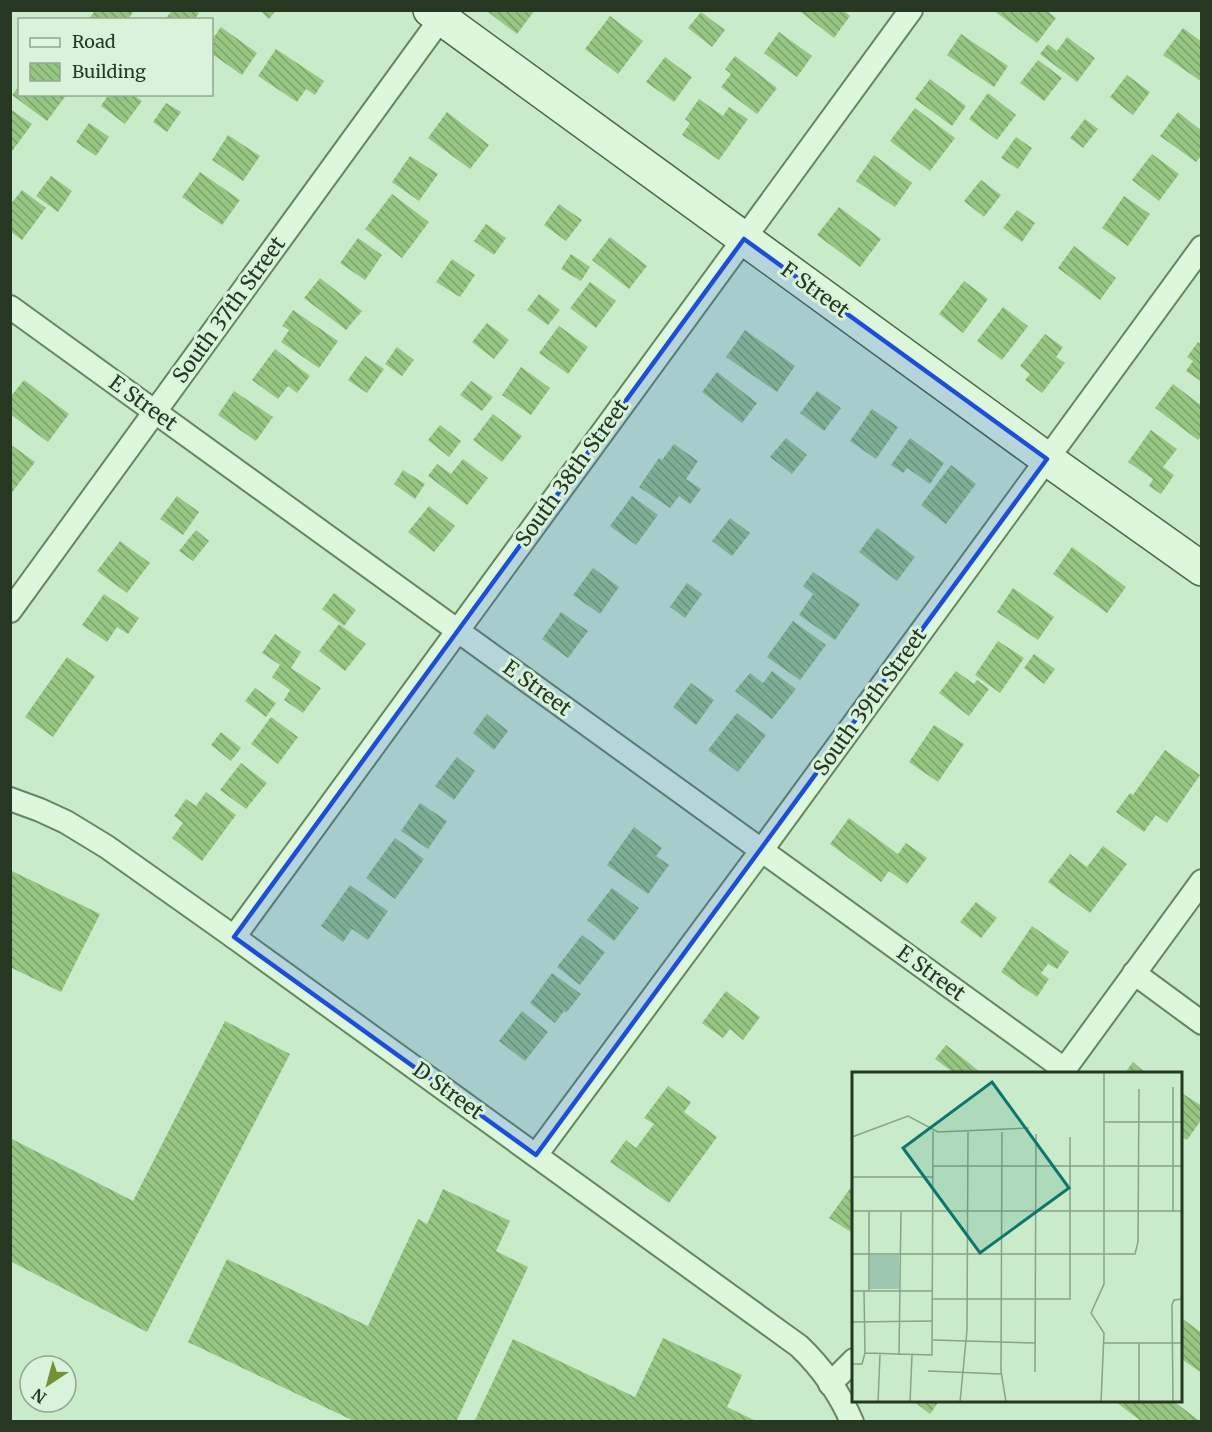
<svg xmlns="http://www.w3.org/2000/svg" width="1212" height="1432" font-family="Merriweather,serif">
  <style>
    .building { fill: url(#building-back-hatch) }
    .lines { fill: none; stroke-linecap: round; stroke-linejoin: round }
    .minor-casing { stroke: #66865f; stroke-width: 26 }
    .secondary-casing { stroke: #4a6842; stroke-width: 36 }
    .minor { stroke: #dcf7dc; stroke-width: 22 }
    .secondary { stroke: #dcf7dc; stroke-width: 33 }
    .marked { fill: #1d4ed8; fill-opacity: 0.2; stroke: #1d4ed8; stroke-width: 4.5; stroke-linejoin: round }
    .labels { text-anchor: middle; stroke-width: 6; stroke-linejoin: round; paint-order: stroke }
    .street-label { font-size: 21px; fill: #263821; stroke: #d8f3d9 }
    .inset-road { fill: none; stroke: #88a386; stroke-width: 1.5 }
    .view { fill: #0f766e; fill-opacity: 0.15; stroke: #0f766e; stroke-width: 3 }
    .inset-edge { fill: none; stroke: #263821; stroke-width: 3 }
  </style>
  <defs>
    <pattern id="building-back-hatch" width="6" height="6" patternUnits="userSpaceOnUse" patternTransform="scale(1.5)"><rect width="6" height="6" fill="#96c682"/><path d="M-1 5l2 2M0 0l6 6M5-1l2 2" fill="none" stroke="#7aa26a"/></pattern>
  </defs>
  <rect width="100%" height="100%" fill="#c9ebc9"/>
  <g class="building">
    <path d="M92,10H134L128,20H88L94,12Z"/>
    <path d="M172,10H195L199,13L194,20H165Z"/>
    <path d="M259,10H276L269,19Z"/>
    <path d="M489,10H535L517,34L488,12Z"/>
    <path d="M798,10H843L850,16L834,38Z"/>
    <path d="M993,10H1046L1056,18L1037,43Z"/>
    <path d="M701,12L725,30L712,47L688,28Z"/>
    <path d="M610,16L643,41L618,74L585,49Z"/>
    <path d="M221,27L257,53L242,75L212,54V40Z"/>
    <path d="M1183,28L1202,42V82L1163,55Z"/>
    <path d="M779,32L812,56L797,77L764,53Z"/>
    <path d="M961,34L1008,66L994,87L947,55Z"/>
    <path d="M1067,37L1095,58L1077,82L1040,54L1048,44L1057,51Z"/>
    <path d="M276,49L324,81L315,95L306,89L297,102L258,76Z"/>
    <path d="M735,56L777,88L757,114L721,87L731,74L725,69Z"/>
    <path d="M665,57L692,77L674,102L646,82Z"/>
    <path d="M1038,60L1062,78L1044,101L1020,83Z"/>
    <path d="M1127,75L1150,92L1133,115L1110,97Z"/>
    <path d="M930,79L966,106L952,126L915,99Z"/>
    <path d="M20,85V94H67L47,121L12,95Z"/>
    <path d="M988,93L1016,115L997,140L969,119Z"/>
    <path d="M109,94H132L142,101L125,124L101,106Z"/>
    <path d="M699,99L723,116L729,107L748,119L719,160L682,135L690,123L685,119Z"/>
    <path d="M166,103L181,112L167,132L153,122Z"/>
    <path d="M915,108L955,138L930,171L890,141Z"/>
    <path d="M10,109L32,124L10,154Z"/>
    <path d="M447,112L489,145L470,169L428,138Z"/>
    <path d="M1178,112L1202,131V155L1196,162L1160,136Z"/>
    <path d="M1085,119L1098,129L1083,148L1070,138Z"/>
    <path d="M89,123L109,137L96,156L76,142Z"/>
    <path d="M228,135L260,156L243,181L212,160Z"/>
    <path d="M1016,137L1032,148L1018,169L1001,158Z"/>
    <path d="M1152,154L1179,174L1159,201L1132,180Z"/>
    <path d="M874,155L912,183L895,207L856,181Z"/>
    <path d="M410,156L438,174L419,201L392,182Z"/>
    <path d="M200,172L240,200L222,225L182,197Z"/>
    <path d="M51,176L72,191L58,212L36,196Z"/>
    <path d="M981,180L1001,195L984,217L964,201Z"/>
    <path d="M22,190L46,208L22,240L10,231V205Z"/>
    <path d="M392,194L429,222L402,258L365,229Z"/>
    <path d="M1124,196L1150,214L1128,246L1102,228Z"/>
    <path d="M559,204L582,220L566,241L544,225Z"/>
    <path d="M839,207L881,239L860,267L817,235Z"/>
    <path d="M1017,210L1035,223L1022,242L1003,228Z"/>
    <path d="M486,224L506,238L494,255L474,241Z"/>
    <path d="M610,237L647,266L629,289L592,260Z"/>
    <path d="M358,238L382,255L365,280L340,263Z"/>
    <path d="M1074,246L1116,278L1100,300L1058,268Z"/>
    <path d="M571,254L590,267L581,281L561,269Z"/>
    <path d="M452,259L475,275L460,297L436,282Z"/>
    <path d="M320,278L362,311L346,330L304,298Z"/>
    <path d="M964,281L988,299L963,333L939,314Z"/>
    <path d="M590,282L616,301L596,328L570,308Z"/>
    <path d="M539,294L560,310L548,325L527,310Z"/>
    <path d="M1003,307L1028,326L1002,360L977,341Z"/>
    <path d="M293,310L338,341L319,368L281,342L289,330L282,326Z"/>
    <path d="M487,323L509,340L494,359L472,342Z"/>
    <path d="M559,326L588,347L568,374L539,353Z"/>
    <path d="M745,330L795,366L777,392L726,357Z"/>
    <path d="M1045,334L1063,347L1056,357L1065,363L1042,393L1025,380L1030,374L1020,366Z"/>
    <path d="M1198,342L1202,345V382L1186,371L1193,361L1187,357Z"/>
    <path d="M397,347L414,360L402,376L385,364Z"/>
    <path d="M275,349L310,376L297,393L288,386L278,399L252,380Z"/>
    <path d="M365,356L384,369L367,393L348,380Z"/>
    <path d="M521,367L550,388L531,415L502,395Z"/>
    <path d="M717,372L757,403L742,423L702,392Z"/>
    <path d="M24,380L69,414L48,442L10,414V394L12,395Z"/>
    <path d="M471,381L493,397L482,411L460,395Z"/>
    <path d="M1173,384L1202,406V436L1198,440L1155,408Z"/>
    <path d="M234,391L273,417L256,441L218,415Z"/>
    <path d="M817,391L841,408L824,431L800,413Z"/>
    <path d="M872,409L898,427L876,459L850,441Z"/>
    <path d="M493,414L522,436L502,462L473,440Z"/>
    <path d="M440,425L461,441L449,457L428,440Z"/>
    <path d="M1151,430L1177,449L1163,467L1174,475L1161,494L1149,486L1153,479L1128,462Z"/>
    <path d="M786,438L807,455L792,474L770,457Z"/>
    <path d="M910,438L944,463L930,484L907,468L903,473L891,465Z"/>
    <path d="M10,444L35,462L10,495Z"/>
    <path d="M674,444L698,461L686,479L701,489L690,504L679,496L670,508L639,487L659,458L662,460Z"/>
    <path d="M463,459L488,478L467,505L428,476L437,464L451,474Z"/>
    <path d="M951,465L976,484L946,524L921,505Z"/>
    <path d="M403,470L425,484L415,499L394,484Z"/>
    <path d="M177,496L199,512L183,535L160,519Z"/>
    <path d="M632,496L658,515L636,545L610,526Z"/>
    <path d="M429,506L455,526L434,552L408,532Z"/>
    <path d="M730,518L750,533L732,556L712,541Z"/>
    <path d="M877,528L915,557L897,581L859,552Z"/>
    <path d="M196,530L209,541L193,561L179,551Z"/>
    <path d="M120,541L150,563L127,593L97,571Z"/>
    <path d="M1072,547L1126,587L1107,613L1053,574Z"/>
    <path d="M593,568L619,587L600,614L573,595Z"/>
    <path d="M813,572L860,604L835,640L799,615L813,594L803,586Z"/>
    <path d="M687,583L702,594L685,618L670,607Z"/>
    <path d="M1013,588L1054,617L1038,640L997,612Z"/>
    <path d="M334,593L356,610L344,626L322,609Z"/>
    <path d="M104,594L139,618L128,634L117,627L107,642L82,625Z"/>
    <path d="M561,612L588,631L568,658L542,639Z"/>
    <path d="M793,621L826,645L800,680L767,657Z"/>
    <path d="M339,624L366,644L345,671L319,651Z"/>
    <path d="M275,634L301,652L291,668L321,688L303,713L284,700L290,690L272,677L280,665L262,653Z"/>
    <path d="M998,641L1024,658L1000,693L975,675Z"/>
    <path d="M1034,654L1055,669L1044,684L1024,668Z"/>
    <path d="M67,657L95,676L53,737L25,717Z"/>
    <path d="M772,671L796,689L772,719L735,691L750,673L763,683Z"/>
    <path d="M956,671L974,684L977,680L989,689L969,716L939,693Z"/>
    <path d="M691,683L714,700L696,725L673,707Z"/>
    <path d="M255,688L276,703L266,717L245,701Z"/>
    <path d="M737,713L766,735L738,772L708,750Z"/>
    <path d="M487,714L508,731L494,750L473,733Z"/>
    <path d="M271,717L298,737L278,764L251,744Z"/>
    <path d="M934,725L964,744L938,782L909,762Z"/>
    <path d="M221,732L241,748L231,761L211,745Z"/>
    <path d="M1165,750L1200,775L1167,823L1156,815L1144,832L1116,812L1130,793L1133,795Z"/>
    <path d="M457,757L475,771L454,800L435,786Z"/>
    <path d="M241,763L267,783L246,809L220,790Z"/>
    <path d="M206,792L236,815L202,861L172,838L183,823L174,816L186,799L196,806Z"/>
    <path d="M420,803L447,821L428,849L401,831Z"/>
    <path d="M849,818L898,854L906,843L927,858L907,884L889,871L881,882L830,844Z"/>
    <path d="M634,827L662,848L656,856L669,865L648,894L607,865Z"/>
    <path d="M395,838L424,859L395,899L366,878Z"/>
    <path d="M1103,846L1127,864L1090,913L1048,882L1070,854L1087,867Z"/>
    <path d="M10,870L100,914L61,992L10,967Z"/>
    <path d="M350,885L388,911L368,940L352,929L343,942L321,926Z"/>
    <path d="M612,888L639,908L614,941L587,920Z"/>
    <path d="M976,902L997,918L981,938L960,922Z"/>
    <path d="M1032,926L1069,952L1057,969L1048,964L1041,973L1049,979L1037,997L1001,972Z"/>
    <path d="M582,935L605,952L580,985L557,967Z"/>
    <path d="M552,973L581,994L566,1013L564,1011L555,1023L530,1003Z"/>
    <path d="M726,991L760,1017L743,1040L730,1029L723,1038L702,1023Z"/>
    <path d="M522,1011L548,1032L525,1061L499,1041Z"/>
    <path d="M225,1021L290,1054L147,1332L10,1261V1138L133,1201Z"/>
    <path d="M946,1045L983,1074H947L950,1070L935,1059Z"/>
    <path d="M1133,1062L1147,1074H1124Z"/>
    <path d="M668,1086L691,1102L684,1112L717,1137L669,1203L610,1162L626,1140L636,1148L654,1124L644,1118Z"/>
    <path d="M1180,1092L1202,1106V1119L1187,1140L1180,1136Z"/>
    <path d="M854,1183V1234L829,1218Z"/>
    <path d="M443,1189L510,1221L496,1251L528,1267L456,1422H356L188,1342L227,1259L368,1326L418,1219L427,1224Z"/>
    <path d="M1180,1317L1202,1333V1373L1180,1358Z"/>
    <path d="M663,1338L742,1375L727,1407L758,1422H474L513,1339L635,1397Z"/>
    <path d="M912,1400H940L930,1414Z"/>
    <path d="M1117,1400H1172L1201,1422H1142L1116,1402Z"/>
  </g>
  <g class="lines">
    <defs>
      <g id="minor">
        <path d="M10,307L1064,1069"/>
        <path d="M10,611L447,10"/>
        <path d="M10,799L40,810L66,822L107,847L234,937L799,1346C821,1367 840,1394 852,1422"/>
        <path d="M234,937L911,10"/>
        <path d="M1134,973L1202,1023"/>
        <path d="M1061,1074L1202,881"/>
        <path d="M536,1155L761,851L1202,247"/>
        <path d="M830,1384L854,1360"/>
      </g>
      <path id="secondary" d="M430,10L1047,459L1202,569"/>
    </defs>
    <use href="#minor" class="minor-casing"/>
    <use href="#secondary" class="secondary-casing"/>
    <use href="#minor" class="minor"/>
    <use href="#secondary" class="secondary"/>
  </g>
  <path class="marked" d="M744,239L1047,459L536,1155L234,937Z"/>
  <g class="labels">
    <g class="street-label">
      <text transform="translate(815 290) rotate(36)" y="7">F Street</text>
      <text transform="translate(229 310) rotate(-54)" y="7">South 37th Street</text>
      <text transform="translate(143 403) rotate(36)" y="7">E Street</text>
      <text transform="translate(572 473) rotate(-54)" y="7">South 38th Street</text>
      <text transform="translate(537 688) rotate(36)" y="7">E Street</text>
      <text transform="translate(870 702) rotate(-54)" y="7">South 39th Street</text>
      <text transform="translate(931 973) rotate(36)" y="7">E Street</text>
      <text transform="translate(448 1091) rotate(36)" y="7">D Street</text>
    </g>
  </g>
  <g transform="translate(852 1072)">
    <rect width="330" height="330" fill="#c9ebc9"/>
    <path d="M18,183H47V217H18Z" fill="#9ec9b0"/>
    <path class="inset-road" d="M252,50H330M150,60L149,299L154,330M0,65L56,44L86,60L177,56M81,94H330M0,105H81M0,139H330M17,139V219M321,139V15M0,182H283L286,170L287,17M0,219H81M81,227H218V65M0,250L81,249M81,268L183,271M251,271H330M287,271V330M13,281L80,283L81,59M47,283L49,139M0,292H10L13,281L12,219M76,299L149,302M183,300L184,62M26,330L28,283M58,330L60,283M108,330L115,258L116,60M249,330L252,261L239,241L252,212V0M321,330L320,233L322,228L330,227"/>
    <path class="view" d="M140,10L217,116L128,181L51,76Z"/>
    <rect width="330" height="330" class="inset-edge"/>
  </g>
  <rect width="1212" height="1432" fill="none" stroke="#263821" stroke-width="24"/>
  <rect x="18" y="18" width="195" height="78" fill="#d8f3d9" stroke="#91a88f" stroke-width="1.5"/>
  <rect x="30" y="38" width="30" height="9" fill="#dcf7dc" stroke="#91a88f" stroke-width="1.5"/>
  <text x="72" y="48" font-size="18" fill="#263821">Road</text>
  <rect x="30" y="63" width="30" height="18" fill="url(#building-back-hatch)" stroke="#91a88f" stroke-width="1.5"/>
  <text x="72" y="78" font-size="18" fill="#263821">Building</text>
  <g transform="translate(48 1384) rotate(216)"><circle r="28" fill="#d8f3d9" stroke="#91a88f" stroke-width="1.5"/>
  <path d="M0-4.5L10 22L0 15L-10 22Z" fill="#769134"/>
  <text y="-9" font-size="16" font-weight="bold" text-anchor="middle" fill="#263821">N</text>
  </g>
</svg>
